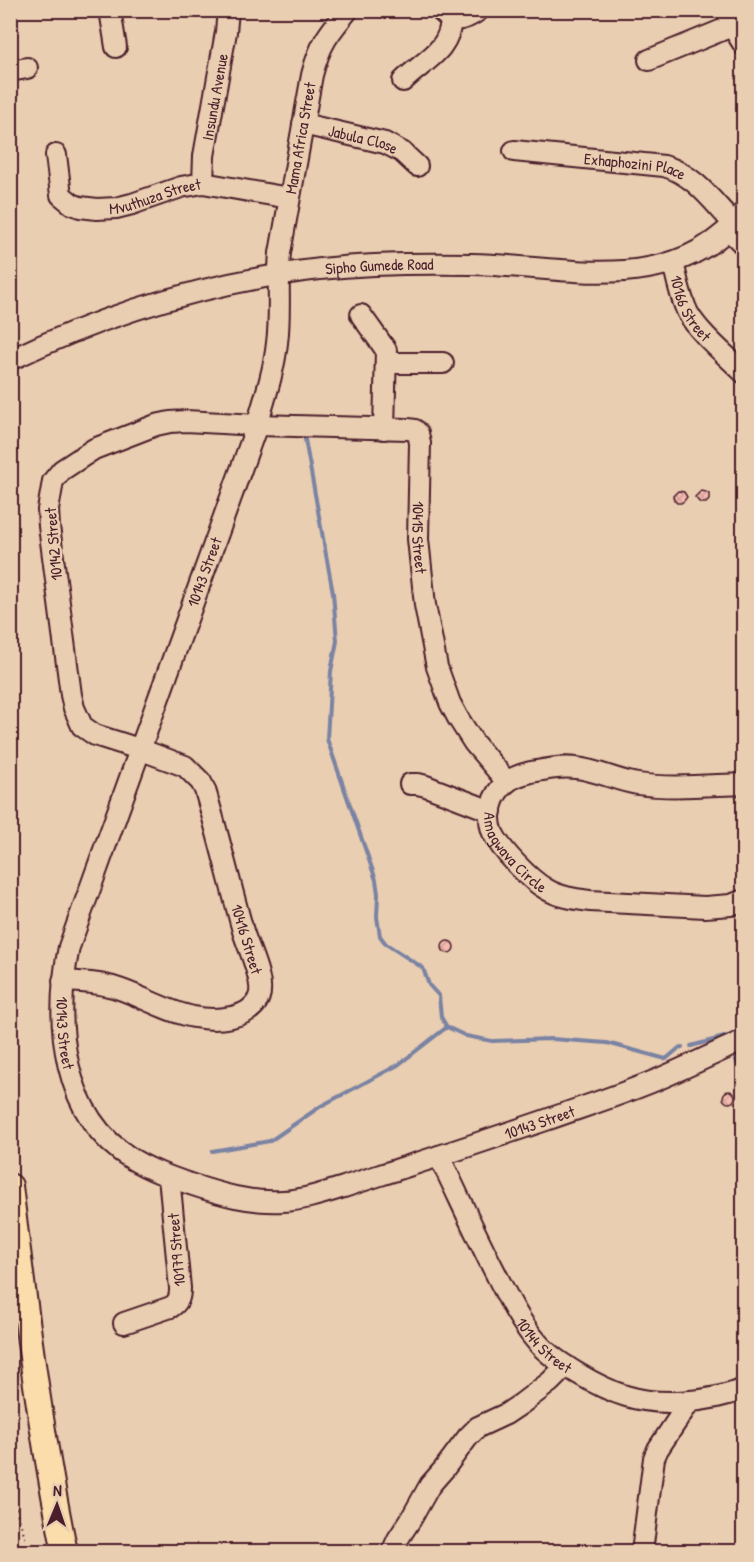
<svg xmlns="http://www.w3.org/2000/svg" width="754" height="1562" font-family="'Patrick Hand',sans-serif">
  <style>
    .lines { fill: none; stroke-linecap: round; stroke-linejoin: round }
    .stream { stroke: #7a83a3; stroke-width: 4 }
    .building { fill: url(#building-cross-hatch); stroke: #4a1f2b; stroke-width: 1.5 }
    .minor-casing { stroke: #4a1f2b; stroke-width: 24 }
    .major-casing { stroke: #4a1f2b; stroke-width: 28 }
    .path { stroke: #4a1f2b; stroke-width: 2; stroke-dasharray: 1.5 4.5; stroke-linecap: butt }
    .minor { stroke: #eaceb1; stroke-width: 20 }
    .major { stroke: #faddab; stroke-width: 24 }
    .labels { text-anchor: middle; stroke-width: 4.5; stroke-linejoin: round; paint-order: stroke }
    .street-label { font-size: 16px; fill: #4a1f2b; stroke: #eaceb1 }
  </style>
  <defs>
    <pattern id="building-cross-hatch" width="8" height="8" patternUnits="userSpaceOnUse" patternTransform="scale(1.5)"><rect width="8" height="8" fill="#f4bab0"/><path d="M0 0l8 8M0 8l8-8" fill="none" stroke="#d39f98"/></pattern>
  </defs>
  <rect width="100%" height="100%" fill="#eaceb1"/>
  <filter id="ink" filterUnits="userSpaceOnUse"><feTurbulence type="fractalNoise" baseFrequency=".0167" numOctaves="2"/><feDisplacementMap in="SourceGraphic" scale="12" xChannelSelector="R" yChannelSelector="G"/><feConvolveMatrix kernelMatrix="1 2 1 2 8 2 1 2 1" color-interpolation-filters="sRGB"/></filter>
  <g filter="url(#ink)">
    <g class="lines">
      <g class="stream">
        <path d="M304,434L333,593L337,641L331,671L327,739L376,880L378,894L377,917L380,936L386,944L423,968L429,985L439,996L441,1017L447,1027L466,1036L492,1041L552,1039L607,1043L666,1059L679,1048L682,1047"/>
        <path d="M691,1046L728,1036L729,1039"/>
        <path d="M736,1060L738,1065L744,1067"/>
        <path d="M212,1151L270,1141L321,1106L398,1065L447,1027"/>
      </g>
    </g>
    <g class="building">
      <path d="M678,491L684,492L687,497L684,501L681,503H677L674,500L673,496Z"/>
      <path d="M701,491L706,492L709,494V500L706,503H700L695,497Z"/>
      <circle cx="448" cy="947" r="6"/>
      <circle cx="729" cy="1097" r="6"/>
    </g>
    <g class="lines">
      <defs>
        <g id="minor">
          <path d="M110,10L116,47"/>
          <path id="s1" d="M348,10C328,34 320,44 312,75L280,253C277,283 281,313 277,343C274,371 265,398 257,425L69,947C54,1020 61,1116 132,1159C150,1170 170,1177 190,1184C220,1194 250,1203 283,1201C304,1200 324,1193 344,1187C364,1180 384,1174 405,1167C452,1152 499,1136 546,1120C585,1106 624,1094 661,1078C689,1066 716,1053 744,1040"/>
          <path d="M727,10L732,26L744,45"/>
          <path d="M442,12C454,24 466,20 479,10"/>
          <path d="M649,60L732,26"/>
          <path d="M10,71L27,68"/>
          <path d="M403,81C423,61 450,51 451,19"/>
          <path id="s2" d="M303,124L385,143L402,152L417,166"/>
          <path id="s3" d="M514,151L664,166C694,174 713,202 734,224"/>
          <path id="s4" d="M56,155L61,195L72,204L80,207L97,209L116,208L132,204L181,187L203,183L289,198"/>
          <path id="s5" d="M203,183L204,156L226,32L228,10"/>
          <path d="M728,229L744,245"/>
          <path id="s6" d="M673,262C677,279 680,297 688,313C699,333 727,356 744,373"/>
          <path d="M361,315L386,350L384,429"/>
          <path id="s7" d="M10,360C95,319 185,290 277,275C342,264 407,263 472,264C566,266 675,299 744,212"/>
          <path d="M386,363H443"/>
          <path d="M410,784H418L426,786L491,811"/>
          <path id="s8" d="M744,784C709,785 672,789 638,784C617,781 597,770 576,768C562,766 546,769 531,772C523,774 512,777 506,783C492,794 486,816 493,833C501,850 530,880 546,889C559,897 575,899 590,901L705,907L731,905L744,900"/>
          <path id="s9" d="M63,981C80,982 97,982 113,987C141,995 166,1012 194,1017C214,1021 251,1020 259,997C265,981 248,948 243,931C230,884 219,837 205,790L201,782L185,766L139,749L95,735L82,726L79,719L74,708L71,695L49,526L48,510L53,481L62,470L94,449L156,425L170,422L186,421L257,425L408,429L415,430L418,433L420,443L418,539L425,605L437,667L450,703L458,718L474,743L507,782"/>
          <path id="s10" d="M439,1156C458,1195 475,1233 495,1272C507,1296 519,1321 537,1342C548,1355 562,1364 577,1373C592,1382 609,1391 626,1396C661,1407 710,1402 744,1389"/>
          <path d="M124,1323L171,1307C179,1302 180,1297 180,1288L169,1177"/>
          <path d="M392,1552L398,1539L411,1519L430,1485L444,1469L468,1437L478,1427L506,1414L521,1404L550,1382L566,1366"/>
          <path d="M642,1552L654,1458L658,1449L690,1401"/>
        </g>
        <path id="major" d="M10,1186C25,1308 40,1431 65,1552"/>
      </defs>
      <use href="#minor" class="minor-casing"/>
      <use href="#major" class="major-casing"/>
      <path class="path" d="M10,1491L30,1552"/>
      <use href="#minor" class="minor"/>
      <use href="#major" class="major"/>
    </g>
  </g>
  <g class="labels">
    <g class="street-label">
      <text dy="6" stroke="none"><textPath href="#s5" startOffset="87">Insundu Avenue</textPath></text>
      <text transform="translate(300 138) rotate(-80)" y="6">Mama Africa Street</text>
      <text dy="6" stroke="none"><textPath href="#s2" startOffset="62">Jabula Close</textPath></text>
      <text dy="6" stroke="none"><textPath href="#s3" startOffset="122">Exhaphozini Place</textPath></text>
      <text dy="6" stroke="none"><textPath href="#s4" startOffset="140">Mvuthuza Street</textPath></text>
      <text dy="6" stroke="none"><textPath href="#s7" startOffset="384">Sipho Gumede Road</textPath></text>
      <text dy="6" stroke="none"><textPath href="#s6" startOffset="50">10166 Street</textPath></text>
      <text dy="6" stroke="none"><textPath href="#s9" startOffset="1304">10415 Street</textPath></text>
      <text transform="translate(53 544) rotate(-95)" y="6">10142 Street</text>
      <text transform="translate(204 572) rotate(-70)" y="6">10143 Street</text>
      <text dy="6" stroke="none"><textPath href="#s8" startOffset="326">Amagwava Circle</textPath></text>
      <text transform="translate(247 939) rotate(73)" y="6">10416 Street</text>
      <text dy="6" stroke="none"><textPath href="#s1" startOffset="1072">10143 Street</textPath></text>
      <text dy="6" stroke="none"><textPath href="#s1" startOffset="1648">10143 Street</textPath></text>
      <text transform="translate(176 1250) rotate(-95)" y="6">10179 Street</text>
      <text dy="6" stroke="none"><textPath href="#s10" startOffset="218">10144 Street</textPath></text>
    </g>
  </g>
  <rect width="754" height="1562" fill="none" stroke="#eaceb1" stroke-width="36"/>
  <rect x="18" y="18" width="718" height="1526" fill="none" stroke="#4a1f2b" stroke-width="2" filter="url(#ink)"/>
  <g transform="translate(57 1505) rotate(2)" stroke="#eaceb1" stroke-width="4.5" paint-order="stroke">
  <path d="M0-4.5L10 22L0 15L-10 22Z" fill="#4a1f2b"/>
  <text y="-9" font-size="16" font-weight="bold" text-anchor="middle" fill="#4a1f2b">N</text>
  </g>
</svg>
